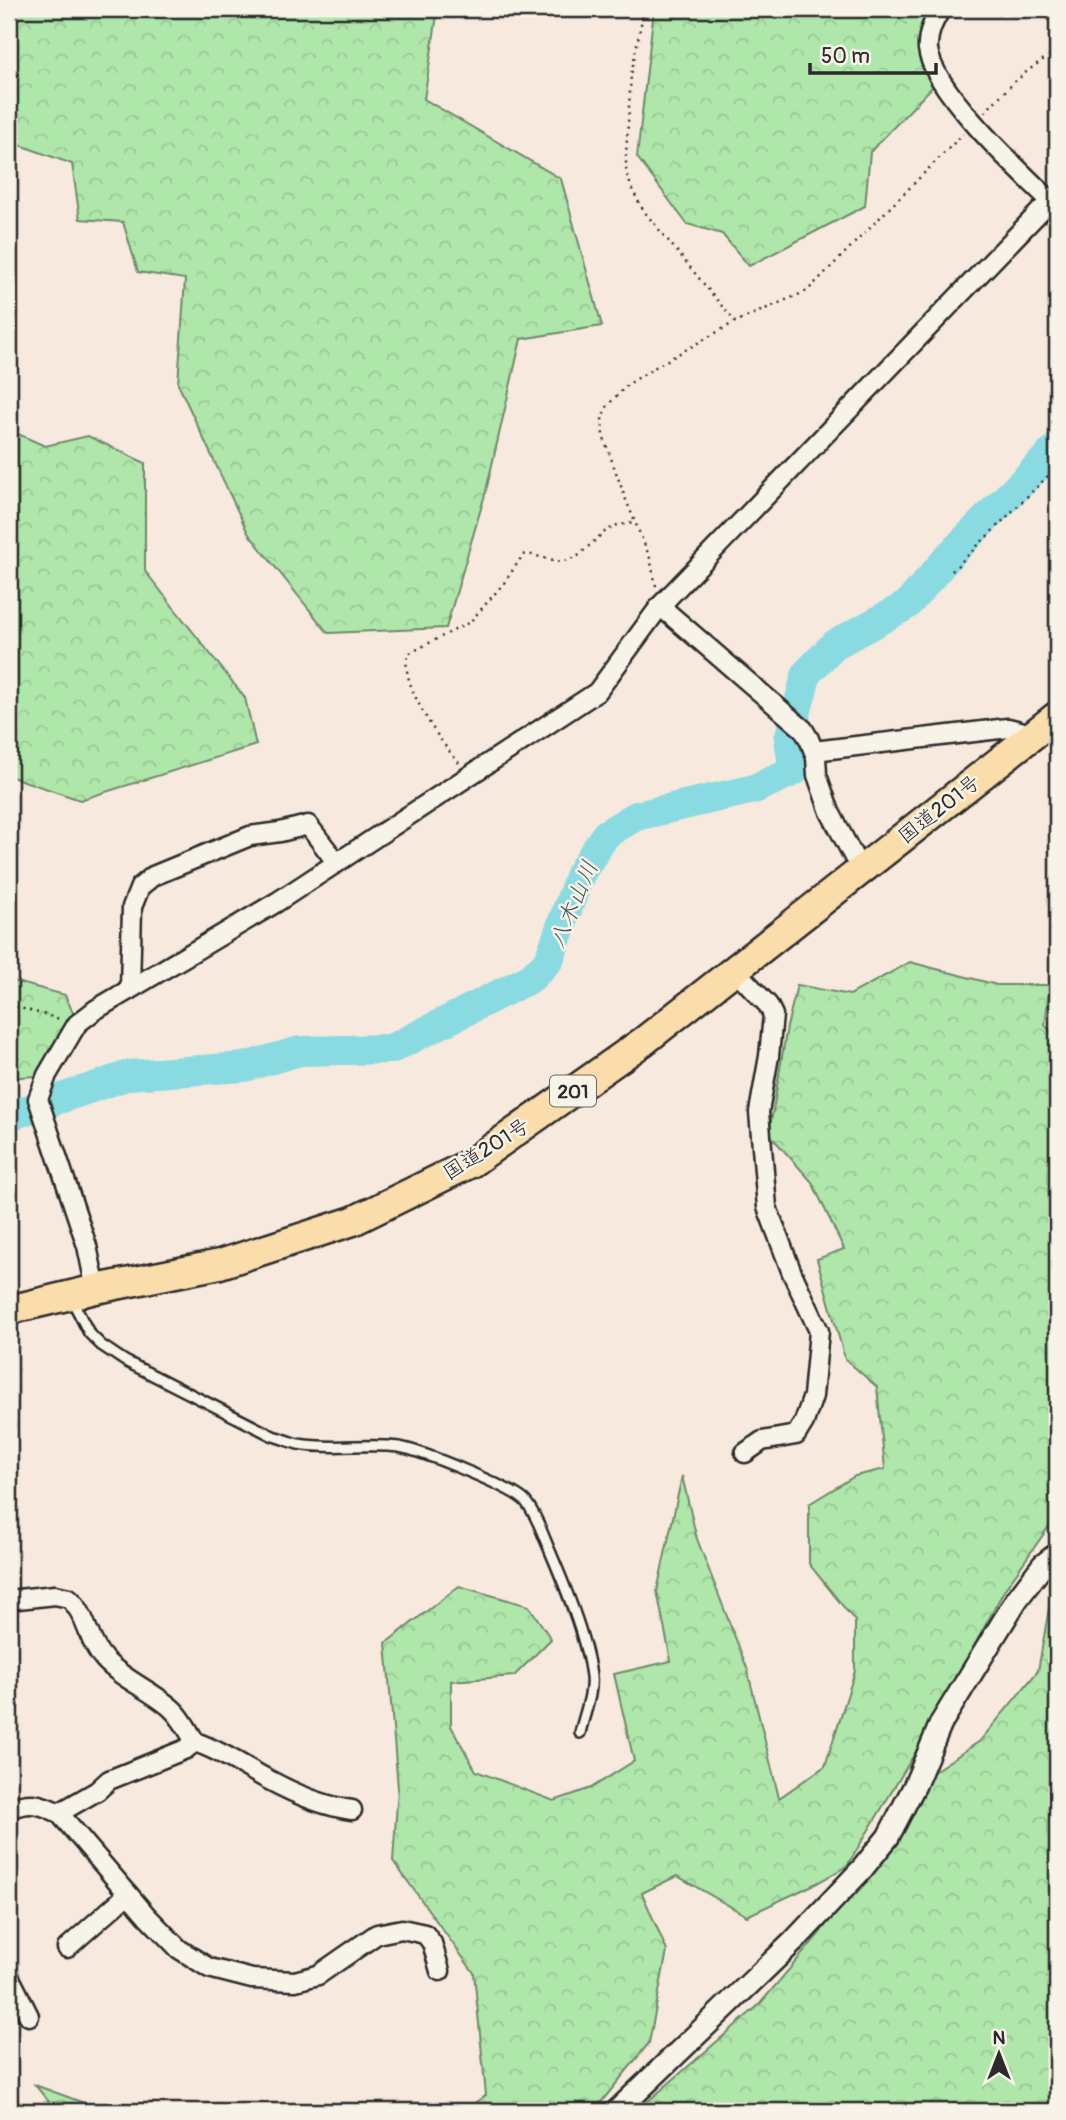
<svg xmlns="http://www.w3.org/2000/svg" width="1066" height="2120" font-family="Pangolin,'Klee One',sans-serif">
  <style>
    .forest { fill: url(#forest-crowns); stroke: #6d896a; stroke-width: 2 }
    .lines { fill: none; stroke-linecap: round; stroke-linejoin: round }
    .river { stroke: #89dbe1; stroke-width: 30 }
    .service-casing { stroke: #2b2b2b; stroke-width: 14 }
    .minor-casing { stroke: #2b2b2b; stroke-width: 23 }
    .tertiary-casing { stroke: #2b2b2b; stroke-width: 26 }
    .trunk-casing { stroke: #2b2b2b; stroke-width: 33 }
    .path { stroke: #2b2b2b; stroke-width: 2.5; stroke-dasharray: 2 5; stroke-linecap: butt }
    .service { stroke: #f7f3e8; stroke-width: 9 }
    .minor { stroke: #f7f3e8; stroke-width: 18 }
    .tertiary { stroke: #f7f3e8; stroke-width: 21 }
    .trunk { stroke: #faddab; stroke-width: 28 }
    .labels { text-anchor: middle; stroke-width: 5; stroke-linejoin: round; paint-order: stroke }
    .shield { fill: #f7f3e8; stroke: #686764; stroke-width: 2 }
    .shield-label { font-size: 19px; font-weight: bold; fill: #2b2b2b }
    .street-label { font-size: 21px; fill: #2b2b2b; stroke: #f7f3e8 }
    .water-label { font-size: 23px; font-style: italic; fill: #425758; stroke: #f7f3e8 }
  </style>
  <defs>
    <pattern id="forest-crowns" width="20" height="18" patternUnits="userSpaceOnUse" patternTransform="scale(1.75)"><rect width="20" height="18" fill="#afe7aa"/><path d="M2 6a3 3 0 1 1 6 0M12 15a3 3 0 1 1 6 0" fill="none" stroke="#97c692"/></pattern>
  </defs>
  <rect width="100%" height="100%" fill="#f8e9de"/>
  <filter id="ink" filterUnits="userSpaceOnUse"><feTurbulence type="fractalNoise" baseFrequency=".0143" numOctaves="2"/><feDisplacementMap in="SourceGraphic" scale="14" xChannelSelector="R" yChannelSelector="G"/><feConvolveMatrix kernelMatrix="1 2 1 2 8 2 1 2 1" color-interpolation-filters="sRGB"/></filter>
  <g filter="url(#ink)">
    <g class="forest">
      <path d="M9,9H438L424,99L561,179L602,326L521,339L486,491L446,628L328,633L248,533L178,384L185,279L138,272L123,222L80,219L72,164L9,141Z"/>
      <path d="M654,9H923L937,82L870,152L865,206L749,266L722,234L687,224L637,157Z"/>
      <path d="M9,430L45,446L88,436L145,463V571L245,698L256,745L80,800L9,776Z"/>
      <path d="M910,962L997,985H1050L1045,1025L1057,1039V1515L1005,1589L927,1733L847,1866L817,1883L747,1916L677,1876L642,1893L667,1951L649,2043L594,2111H463L486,2095L474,1973L393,1861L398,1788L386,1643L459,1586L529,1606L551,1639L514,1676L451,1681V1726L476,1771L554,1801L591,1788L634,1761L614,1674L671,1661L657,1591L682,1476L697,1539L747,1668L779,1798L825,1766L855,1671V1621L809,1564V1504L855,1476L885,1469L877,1387L845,1359L817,1259L844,1249L812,1182L769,1134L787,1027L797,985L850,995Z"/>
      <path d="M9,980L65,995L75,1017L48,1075L9,1078Z"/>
      <path d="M1057,1571V2111H637L759,2005L820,1933L890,1836L927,1776L980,1741L1038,1671L1055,1574Z"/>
      <path d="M35,2085L106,2111H56Z"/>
    </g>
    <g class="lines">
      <path class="river" d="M9,1116L129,1075L244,1067L300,1051L391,1049L531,978L549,960L580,874L606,834L636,816L754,789L794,771L789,739L807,673L834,645L907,605L949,556L1057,447"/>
      <defs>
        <path id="service" d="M72,1300L89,1333L101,1345L125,1361L273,1436C281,1438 290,1442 298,1444C331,1450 366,1443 399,1447C419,1450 514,1488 526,1502C536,1514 541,1530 547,1544C563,1581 586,1636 591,1676C593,1695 584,1714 580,1733"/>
        <g id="minor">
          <path d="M941,9C933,21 927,35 928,49C932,91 1026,177 1057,207"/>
          <path d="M660,606L803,729L809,739L816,757L817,775L830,812L860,869"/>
          <path d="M814,751L1008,728L1020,731L1031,737"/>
          <path d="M734,969L768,1005L773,1015L769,1056L759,1112L767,1207L792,1273L819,1331L813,1396L804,1422L796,1435L762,1441L745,1453"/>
          <path d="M130,989L132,907L140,887L153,876L250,836L280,832L308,825L337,863"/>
          <path d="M96,1289L87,1246L38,1099L47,1075L77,1024L95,1010L277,902L597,692L660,606L1050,201"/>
          <path d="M9,1600L55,1595L69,1598C87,1614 87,1641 104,1659C122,1679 149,1689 170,1707C181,1716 188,1730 195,1742C222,1751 244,1767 269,1780C295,1794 323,1806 352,1810"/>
          <path d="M9,1809C30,1801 39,1803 59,1813L147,1916L179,1949L209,1968L252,1979L295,1981L318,1975L377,1934L402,1929L425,1934L432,1943L440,1971"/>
          <path d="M59,1813L97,1791L109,1780L186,1749L195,1742"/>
          <path d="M67,1948L128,1894"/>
          <path d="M9,1976L29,2016"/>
        </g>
        <path id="tertiary" d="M617,2111L793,1942L862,1869L888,1837L915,1785L941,1723L1017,1599L1043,1565L1057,1554"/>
        <path id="trunk" d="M9,1310L96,1289L220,1264L353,1221L471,1163L644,1041L1057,716"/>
      </defs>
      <use href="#service" class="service-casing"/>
      <use href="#minor" class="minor-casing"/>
      <use href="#tertiary" class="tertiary-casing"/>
      <use href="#trunk" class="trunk-casing"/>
      <g class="path">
        <path d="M644,9L631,75L626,155V172L632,189L643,210L735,322"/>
        <path d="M985,112C1007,88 1029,67 1057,51"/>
        <path d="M952,571L1057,467"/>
        <path d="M656,586L650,558L626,500L603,436L602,417L608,405L627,385L657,366L735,322L807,291L963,134"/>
        <path d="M459,763C440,742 398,682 408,654L470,622L504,583L523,555L528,554L561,562L578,556L603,533L617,525L635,523"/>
        <path d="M9,1005L60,1019"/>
      </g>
      <use href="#service" class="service"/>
      <use href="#minor" class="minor"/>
      <use href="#tertiary" class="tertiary"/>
      <use href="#trunk" class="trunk"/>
    </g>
  </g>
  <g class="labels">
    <rect class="shield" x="550" y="1075.5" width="46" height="31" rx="5"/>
    <g class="shield-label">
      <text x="573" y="1098">201</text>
    </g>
    <g class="street-label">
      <text transform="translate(939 809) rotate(-38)" y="7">国道201号</text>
      <text transform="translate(486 1149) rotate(-32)" y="7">国道201号</text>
    </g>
    <g class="water-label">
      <text transform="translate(573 904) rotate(-67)" y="8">八木山川</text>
    </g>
  </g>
  <rect width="1066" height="2120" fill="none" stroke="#f7f3e8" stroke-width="35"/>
  <rect x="18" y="18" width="1031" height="2085" fill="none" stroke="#2b2b2b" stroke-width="2.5" filter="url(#ink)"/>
  <g transform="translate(999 2054)" stroke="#f7f3e8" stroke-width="5" paint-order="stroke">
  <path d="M0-5L12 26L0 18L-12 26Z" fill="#2b2b2b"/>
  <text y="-10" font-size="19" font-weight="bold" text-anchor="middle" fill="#2b2b2b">N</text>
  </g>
  <path d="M810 63v10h126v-10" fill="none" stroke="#2b2b2b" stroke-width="3.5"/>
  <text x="821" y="63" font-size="21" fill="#2b2b2b" stroke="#f7f3e8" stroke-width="5" paint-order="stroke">50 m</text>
</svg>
